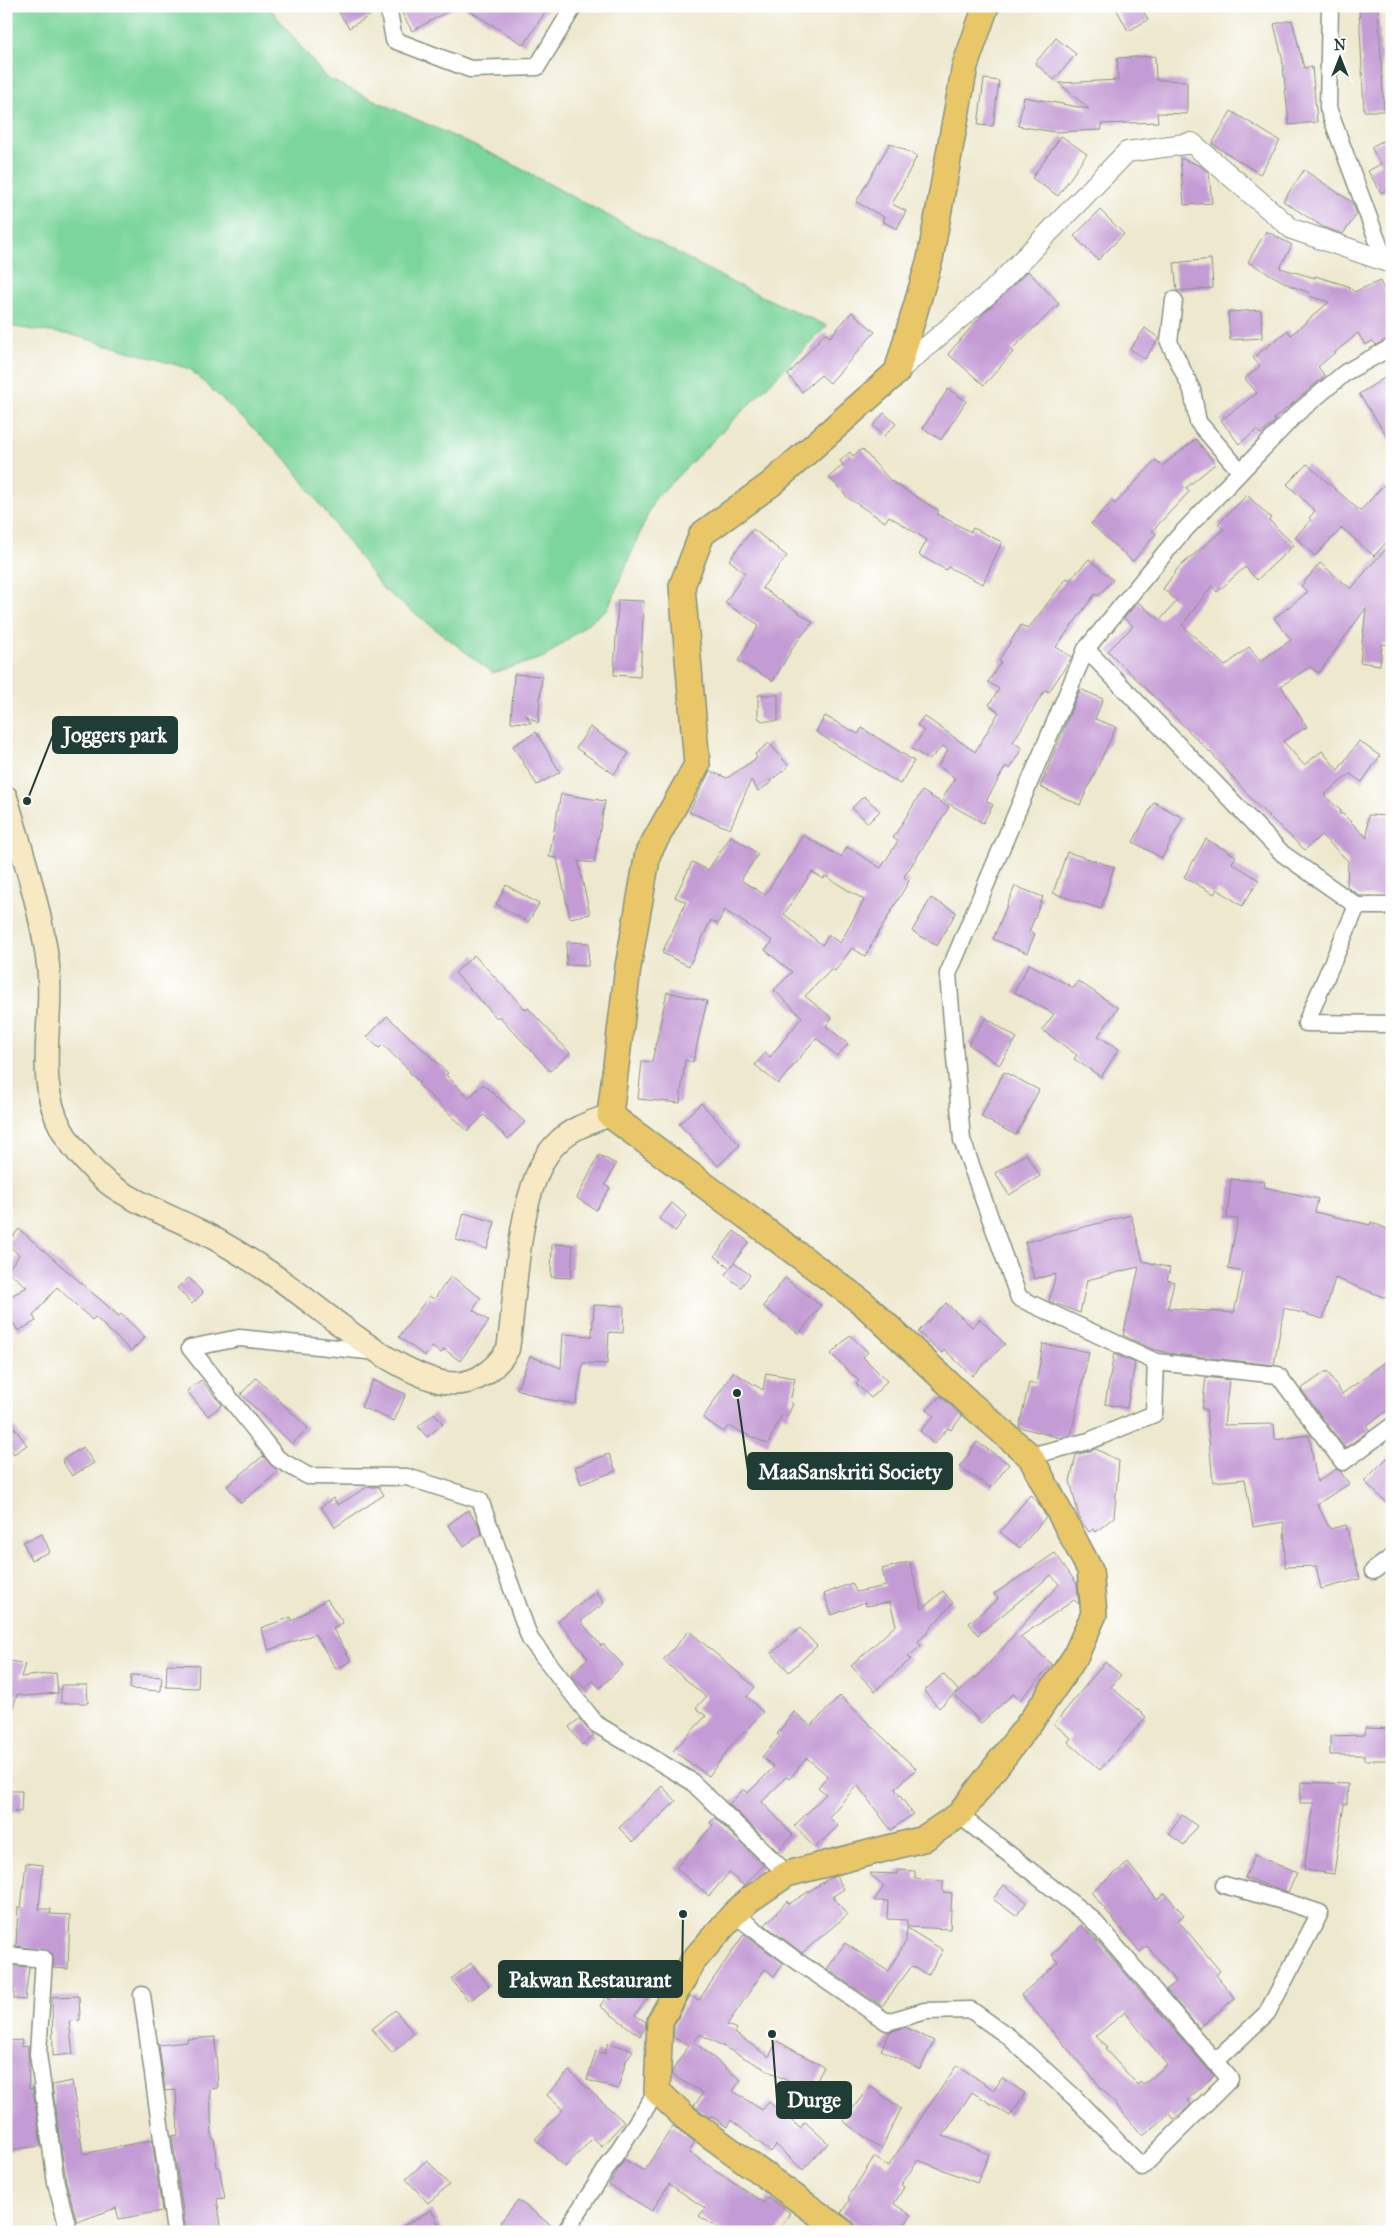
<svg xmlns="http://www.w3.org/2000/svg" width="1398" height="2238" font-family="'IM FELL Great Primer',serif">
  <style>
    .green { fill: #7bd59b; stroke: #4d8968 }
    .building { fill: #c49cd5; fill-rule: evenodd }
    .lines { fill: none; stroke-linecap: round; stroke-linejoin: round }
    .minor-casing { stroke: #869281; stroke-width: 19 }
    .tertiary-casing { stroke: #869281; stroke-width: 22 }
    .secondary-casing { stroke: #869281; stroke-width: 25 }
    .primary-casing { stroke: #869281; stroke-width: 28 }
    .minor { stroke: #fff; stroke-width: 16 }
    .tertiary { stroke: #fff; stroke-width: 20 }
    .secondary { stroke: #f6e9c3; stroke-width: 22 }
    .primary { stroke: #e9c769; stroke-width: 25 }
    .leader { fill: none; stroke: #1f3d34; stroke-width: 2 }
    .callout-dot { fill: #1f3d34; stroke: #fff; stroke-width: 2 }
    .callout { fill: #1f3d34; stroke: #1f3d34; stroke-width: 2 }
    .callout-label { font-size: 21px; text-anchor: middle; font-weight: bold; fill: #fff }
  </style>
  <rect width="100%" height="100%" fill="#fff"/>
  <filter id="ink" filterUnits="userSpaceOnUse"><feTurbulence type="fractalNoise" baseFrequency=".02" numOctaves="2"/><feDisplacementMap in="SourceGraphic" scale="10" xChannelSelector="R" yChannelSelector="G"/><feConvolveMatrix kernelMatrix="1 2 1 2 8 2 1 2 1" color-interpolation-filters="sRGB"/></filter>
  <filter id="wash" filterUnits="userSpaceOnUse"><feTurbulence type="fractalNoise" baseFrequency=".0096" numOctaves="4" result="noise"/><feDisplacementMap in="SourceGraphic" scale="20" xChannelSelector="R" yChannelSelector="G"/><feGaussianBlur stdDeviation="1.12" result="paint"/><feColorMatrix in="noise" values="0 0 0 0 0 0 0 0 0 0 0 0 0 0 0 0 0 1.4 0 .05"/><feComposite in="paint" operator="in"/></filter>
  <g filter="url(#wash)">
    <rect width="100%" height="100%" fill="#ede8ce"/>
    <path class="green" d="M6,6H268L326,78L501,158L733,283L827,326L654,500L608,608L545,657L493,673L383,589L287,460L190,369L73,335L6,326Z"/>
    <g id="blocks">
      <g class="building">
        <path d="M335,6H378L379,10L349,28Z"/>
        <path d="M398,6H458L412,31Z"/>
        <path d="M462,6H549L524,45Z"/>
        <path d="M1115,6H1141L1148,20L1128,31Z"/>
        <path d="M1359,6H1378L1384,111H1364Z"/>
        <path d="M1292,20L1304,68L1312,67L1317,122L1289,125L1282,57L1274,24Z"/>
        <path d="M1056,38L1076,54L1054,80L1035,63Z"/>
        <path d="M1155,56L1156,80L1187,81V114L1157,113L1158,122L1101,124L1102,130L1054,132L1018,126L1024,97L1089,109L1059,83L1118,80L1117,58Z"/>
        <path d="M984,79L999,81L993,126L978,125Z"/>
        <path d="M1231,111L1280,141L1260,174L1212,144Z"/>
        <path d="M1061,136L1087,154L1058,196L1032,178Z"/>
        <path d="M1392,136V187L1381,193L1368,171L1381,164L1371,147Z"/>
        <path d="M890,143L917,156L892,204L906,211L897,229L882,221L884,217L856,202Z"/>
        <path d="M1180,158L1199,165L1209,173L1212,203L1184,205Z"/>
        <path d="M1304,170L1352,202L1357,214L1343,234L1323,227L1283,201Z"/>
        <path d="M1100,210L1124,234L1098,260L1074,236Z"/>
        <path d="M1266,231L1292,245L1280,268L1315,278V276L1348,286L1354,292L1380,281L1392,308V337L1376,345L1373,341L1365,345L1358,333L1318,367L1325,376L1274,419L1275,421L1261,434L1257,430L1239,444L1221,420L1257,393L1245,379L1260,366L1253,358L1288,330L1291,335L1329,302L1309,296L1310,293L1291,286L1248,262Z"/>
        <path d="M1211,259L1213,288L1177,291L1174,263Z"/>
        <path d="M1028,271L1059,304L1011,350L1013,352L984,385L948,354L982,315Z"/>
        <path d="M1261,310L1262,338L1230,340L1228,312Z"/>
        <path d="M852,312L875,332L830,383L821,375L802,392L788,375L825,333L830,337Z"/>
        <path d="M1145,328L1159,338L1145,359L1130,349Z"/>
        <path d="M1392,373V443L1359,394Z"/>
        <path d="M948,389L966,401L941,440L923,428Z"/>
        <path d="M884,413L896,424L884,436L873,426Z"/>
        <path d="M1196,439L1215,464L1186,488L1190,491L1152,531L1156,534L1133,561L1131,560L1091,524L1112,501L1115,504L1156,460L1162,466Z"/>
        <path d="M862,449L891,481L939,511L937,514L971,532L973,528L1002,542L983,584L948,567L946,570L919,555L927,540L889,516L885,522L848,498L829,477L843,465L840,461L850,452L853,456Z"/>
        <path d="M1307,464L1360,511L1384,485L1392,493V536L1374,556L1342,528L1315,556L1295,537L1311,520L1309,518L1315,511L1287,484Z"/>
        <path d="M1247,495L1271,518L1269,520L1294,545L1257,580L1245,567L1217,592L1212,586L1182,625L1225,666L1249,647L1260,661L1291,640L1274,618L1308,592L1301,586L1320,563L1351,589L1370,566L1392,543V645L1382,644L1380,665L1360,662L1366,608L1319,673L1310,667L1281,686L1307,727L1283,741L1304,765L1322,751L1338,770L1359,741L1380,756L1362,782L1350,774L1324,795L1341,811L1339,814H1343L1367,838L1368,815L1392,816V896H1360L1347,887L1348,861L1321,835L1305,850L1256,804L1213,755L1108,651L1133,626L1124,618L1138,602L1160,620L1177,601L1163,589L1178,568L1224,529L1218,524Z"/>
        <path d="M753,529L787,556L762,588L813,622L795,644L773,681L738,661L759,625L725,603L745,573L729,560Z"/>
        <path d="M1089,559L1113,580L1098,596L1095,594L1056,647L1072,657L1049,692L1045,690L1013,742L1022,748L1010,769L1006,766L986,801L993,805L983,823L942,800L955,778L938,766L948,750L943,746L929,760L912,749L924,731L917,725L924,716L975,752L999,712L989,705L999,689L988,682L1001,662L999,660L1021,625L1028,629L1067,578L1070,580Z"/>
        <path d="M618,600L644,601L640,677L614,675Z"/>
        <path d="M514,674L542,676L538,723L525,714L531,723L511,722Z"/>
        <path d="M1080,689L1103,699L1095,719L1116,727L1080,805L1040,787Z"/>
        <path d="M758,695H778V721H763L758,718Z"/>
        <path d="M825,716L858,734L862,728L914,761L900,784L816,732Z"/>
        <path d="M590,727L629,753L614,774L576,748Z"/>
        <path d="M536,732L560,772L537,785L513,746Z"/>
        <path d="M769,743L789,766L770,781L771,783L758,791L751,780L730,829L689,812L710,771L727,778L757,758L755,754Z"/>
        <path d="M922,791L949,807L904,877L909,881L865,956L852,948L835,971L832,969L805,996L832,1018L826,1026L848,1044L837,1056L816,1038L778,1084L755,1065L765,1053L770,1057L802,1017L774,990L792,972L765,950L773,941L724,910L718,924L711,920L689,966L662,953L686,902L675,897L692,862L708,870L731,836L758,854L741,880L765,895L803,835L841,857L847,847L881,868L898,841L893,838ZM812,872L824,879L825,876L864,900L840,943L829,935L822,945L784,914Z"/>
        <path d="M561,794L605,801L594,863L578,861L590,914L570,918L557,858L549,857Z"/>
        <path d="M864,796L880,811L868,823L852,808Z"/>
        <path d="M1154,802L1183,818L1162,858L1133,842Z"/>
        <path d="M1206,839L1236,856L1232,863L1259,880L1242,906L1217,889L1214,894L1184,877Z"/>
        <path d="M1067,852L1114,867L1101,909L1053,893Z"/>
        <path d="M506,885L539,904L528,922L496,904Z"/>
        <path d="M1015,886L1043,897L1029,932L1035,934L1027,953L993,939Z"/>
        <path d="M931,898L956,912L937,946L912,931Z"/>
        <path d="M567,942L589,943L588,966L566,965Z"/>
        <path d="M474,955L526,1010L528,1008L570,1053L550,1071L499,1016L497,1018L455,973Z"/>
        <path d="M1029,964L1074,988L1078,981L1118,1008L1098,1036L1119,1049L1101,1077L1074,1059L1077,1055L1042,1030L1054,1014L1014,992Z"/>
        <path d="M667,992L707,1001L693,1062L685,1060L680,1103L638,1099L642,1061L652,1062Z"/>
        <path d="M387,1016L448,1073L446,1075L469,1098L483,1084L525,1122L508,1139L484,1115L468,1131L418,1084L420,1083L409,1072L410,1071L383,1045L379,1048L367,1037Z"/>
        <path d="M986,1018L1017,1038L999,1065L968,1044Z"/>
        <path d="M1004,1072L1039,1090L1016,1135L981,1117Z"/>
        <path d="M701,1103L740,1145L718,1166L679,1124Z"/>
        <path d="M1026,1154L1040,1176L1009,1195L995,1173Z"/>
        <path d="M599,1155L616,1164L605,1185L610,1188L596,1210L577,1198Z"/>
        <path d="M1231,1179L1265,1182L1264,1187L1318,1199L1315,1212L1370,1225L1371,1222L1392,1231V1284L1386,1298L1335,1278L1323,1319L1284,1308L1274,1365L1168,1353L1152,1349L1123,1335L1139,1267L1087,1280L1080,1313L1049,1301L1056,1274L1034,1279L1025,1242L1131,1215L1143,1261L1170,1268L1167,1280L1174,1282L1168,1308L1234,1313L1243,1272L1228,1269L1238,1219L1227,1218Z"/>
        <path d="M672,1203L687,1216L675,1231L659,1219Z"/>
        <path d="M464,1213L495,1222L487,1249L456,1240Z"/>
        <path d="M19,1229L119,1316L121,1314L145,1337L131,1351L95,1317L92,1320L57,1287L33,1316L36,1321L18,1331L6,1311V1299L27,1287L7,1271L19,1255L7,1244Z"/>
        <path d="M734,1231L749,1242L730,1268L715,1256Z"/>
        <path d="M552,1244L573,1245L571,1278L551,1277Z"/>
        <path d="M734,1263L750,1275L741,1287L725,1275Z"/>
        <path d="M451,1276L481,1298L473,1310L489,1321L460,1361L444,1349L441,1353L432,1347L425,1356L399,1337L429,1296L434,1299Z"/>
        <path d="M189,1278L203,1293L192,1304L177,1288Z"/>
        <path d="M785,1278L821,1306L799,1334L763,1306Z"/>
        <path d="M946,1303L972,1327L980,1319L1005,1344L972,1376L945,1350L942,1353L918,1332Z"/>
        <path d="M594,1305L624,1306L623,1333L609,1332L607,1364L583,1363L576,1404L545,1399L517,1389L530,1356L561,1368L563,1334L592,1336Z"/>
        <path d="M850,1335L868,1352L863,1357L887,1381L871,1398L856,1384L859,1381L831,1354Z"/>
        <path d="M1043,1344L1089,1352L1071,1435L1061,1438L1019,1427L1029,1383L1036,1385Z"/>
        <path d="M1114,1354L1135,1363L1127,1408L1105,1404Z"/>
        <path d="M1392,1357V1407L1366,1426L1370,1430L1345,1448L1301,1389L1327,1371L1342,1394Z"/>
        <path d="M733,1372L763,1390L766,1373L795,1378L790,1402L793,1404L787,1417L782,1414L768,1444L728,1426L724,1432L703,1418Z"/>
        <path d="M1206,1377L1229,1380L1224,1425L1274,1424L1275,1440L1309,1435L1317,1482L1336,1469L1340,1471L1349,1484L1317,1504L1330,1529L1346,1525L1360,1579L1321,1589L1316,1566L1285,1567L1284,1522L1253,1527L1245,1479L1213,1482L1206,1409H1202Z"/>
        <path d="M256,1378L308,1428L292,1444L241,1394Z"/>
        <path d="M201,1380L222,1405L208,1416L187,1391Z"/>
        <path d="M373,1380L406,1394L394,1421L361,1407Z"/>
        <path d="M940,1396L962,1416L951,1430L948,1428L934,1444L920,1431L934,1416L927,1410Z"/>
        <path d="M434,1413L443,1424L427,1437L418,1427Z"/>
        <path d="M6,1417L27,1445L14,1454L6,1443Z"/>
        <path d="M977,1442L1009,1464L991,1488L960,1467Z"/>
        <path d="M83,1447L94,1463L72,1476L62,1460Z"/>
        <path d="M1096,1449L1119,1461L1114,1517L1096,1532L1093,1529L1089,1532L1079,1517L1070,1481L1076,1455Z"/>
        <path d="M1392,1453V1508L1364,1481Z"/>
        <path d="M609,1454L616,1471L581,1484L575,1467Z"/>
        <path d="M263,1456L278,1472L241,1503L227,1486Z"/>
        <path d="M367,1487H379L384,1495L335,1527L321,1507L333,1498L338,1505Z"/>
        <path d="M1030,1495L1037,1501L1046,1517L1020,1548L1000,1532Z"/>
        <path d="M468,1510L478,1524L482,1534L464,1546L448,1525Z"/>
        <path d="M42,1534L50,1552L31,1560L23,1542Z"/>
        <path d="M1055,1553L1077,1584L1079,1604L1074,1600L1020,1637L1052,1664L1020,1700L1013,1694L981,1723L955,1695L975,1677L976,1678L1059,1584L1051,1575L978,1635L969,1623L998,1599L994,1594Z"/>
        <path d="M910,1562L922,1609L943,1591L953,1603L918,1642L921,1646L908,1657L911,1659L875,1691L851,1666L896,1625L890,1602L866,1606L865,1602L832,1615L824,1594L852,1583L856,1592L886,1586L882,1569Z"/>
        <path d="M596,1592L604,1603L581,1621L601,1646L603,1644L623,1665L600,1688L593,1681L585,1689L571,1674L588,1658L558,1621Z"/>
        <path d="M327,1599L343,1623L333,1629L351,1661L336,1669L315,1634L269,1650L261,1628L291,1617L292,1621Z"/>
        <path d="M800,1628L817,1646L789,1672L772,1653Z"/>
        <path d="M689,1631L755,1687L747,1697L763,1712L730,1747L709,1776L673,1751L706,1716L696,1708L706,1697L663,1660Z"/>
        <path d="M6,1660L25,1664L21,1677L56,1673L58,1693L25,1696L17,1694L11,1716L6,1715Z"/>
        <path d="M1105,1662L1121,1675L1111,1687L1146,1717L1100,1770L1068,1742L1071,1738L1054,1724Z"/>
        <path d="M167,1664L199,1665L198,1688L166,1687Z"/>
        <path d="M943,1674L958,1690L939,1708L924,1691Z"/>
        <path d="M131,1675L162,1677L161,1691L130,1689Z"/>
        <path d="M61,1685H87L88,1703H61Z"/>
        <path d="M840,1696L916,1769L895,1789L913,1814L891,1830L857,1785L829,1817L838,1826L815,1848L794,1826L826,1794L818,1787L828,1776L807,1758L789,1779L786,1777L762,1802L793,1835L777,1851L729,1804L744,1789L748,1793L774,1767L762,1757L780,1736L777,1734L794,1712L811,1726Z"/>
        <path d="M579,1719L594,1736L582,1745L569,1727Z"/>
        <path d="M1365,1728L1390,1729L1392,1754H1390L1389,1760H1364V1755H1330V1736L1365,1735Z"/>
        <path d="M1301,1782L1348,1784L1347,1804H1344L1334,1874L1304,1870L1314,1803H1300Z"/>
        <path d="M662,1786L676,1801L633,1842L619,1828Z"/>
        <path d="M6,1791H22L21,1812L6,1811Z"/>
        <path d="M1182,1815L1197,1826L1184,1845L1169,1834Z"/>
        <path d="M715,1818L764,1865L744,1886L729,1873L709,1896L676,1868L713,1825L710,1822Z"/>
        <path d="M1255,1855L1297,1873L1288,1892L1245,1878Z"/>
        <path d="M26,1863L43,1865L39,1909H51L50,1914L70,1915L68,1969L53,1968V1955L49,1951L16,1946L18,1907L21,1908Z"/>
        <path d="M1128,1863L1157,1900L1165,1893L1184,1915L1178,1920L1220,1971L1216,1975L1235,1998L1199,2028L1166,1990L1176,1982L1147,1946L1140,1952L1091,1892Z"/>
        <path d="M897,1870L915,1871V1879L943,1881V1892L952,1893L950,1929L907,1927V1920L887,1919L888,1901H874L884,1886L869,1873L897,1874Z"/>
        <path d="M836,1876L844,1889L833,1896L847,1915L802,1953L765,1925L787,1901L789,1904L830,1878Z"/>
        <path d="M1004,1885L1027,1902L1016,1916L993,1899Z"/>
        <path d="M1081,1925L1099,1943L1214,2076L1187,2100L1191,2104L1183,2112L1174,2119L1170,2114L1143,2136L1021,1995L1058,1962L1052,1955ZM1125,2012L1167,2065L1143,2085L1140,2082L1138,2085L1105,2049L1107,2048L1096,2036Z"/>
        <path d="M907,1928L943,1950L928,1975L912,1966L882,2006L827,1969L845,1943L888,1971L906,1941Z"/>
        <path d="M744,1934L783,1963L774,1976L765,1969L727,2025L737,2029L735,2033L769,2057L777,2041L824,2067L810,2093L700,2034L694,2042L741,2080L733,2091L762,2110L769,2102L800,2128L805,2122L828,2143L803,2170L776,2145L771,2152L731,2120L727,2127L711,2116L710,2118L694,2106L703,2093L672,2075V2071L689,2045L674,2038V2025L690,1996L699,2000Z"/>
        <path d="M471,1963L489,1986L469,2001L451,1979Z"/>
        <path d="M6,1965L29,1967L25,2000L14,1999V1989L6,1988Z"/>
        <path d="M630,1976L652,1992L635,2015L646,2022L645,2028L640,2036L600,2006L606,1997L611,2000Z"/>
        <path d="M79,1996L80,2020L69,2021L73,2054L53,2056L52,1997Z"/>
        <path d="M395,2010L414,2034L392,2053L372,2029Z"/>
        <path d="M905,2027L934,2041L920,2069L881,2050L890,2032Z"/>
        <path d="M215,2037L218,2088L210,2089L212,2138H214L217,2167H219L225,2198L217,2199L222,2232H186L172,2136L178,2135L176,2090L165,2091L159,2045L187,2042V2039Z"/>
        <path d="M22,2040L21,2047L28,2046L29,2089L33,2088L41,2146L6,2150V2041Z"/>
        <path d="M608,2043L633,2050L626,2061L618,2089L587,2080L596,2051L605,2054Z"/>
        <path d="M957,2065L994,2090L1002,2078L1025,2093L1010,2116L972,2092L943,2136L989,2154L977,2183L918,2160L901,2185L904,2187L894,2204L911,2215L900,2232H867L841,2213L850,2199L848,2198L874,2157L888,2166Z"/>
        <path d="M569,2071L624,2122L602,2146L593,2138L565,2167L535,2139L563,2110L547,2095Z"/>
        <path d="M72,2081L83,2154L152,2140L162,2211L119,2219L116,2208L77,2222L66,2181L52,2085Z"/>
        <path d="M870,2086L901,2109L881,2149L843,2121Z"/>
        <path d="M673,2126L695,2142L689,2152L764,2203L768,2197L790,2213L777,2232H724L699,2216L705,2208L669,2184L652,2211L609,2185L624,2159L644,2171Z"/>
        <path d="M427,2160L449,2185L428,2203L406,2179Z"/>
        <path d="M518,2200L556,2229L555,2232H511L500,2223Z"/>
        <path d="M431,2210L443,2232H393Z"/>
      </g>
    </g>
  </g>
  <g filter="url(#ink)">
    <use href="#blocks" fill-opacity="0" stroke="#869281" stroke-width="1"/>
    <g class="lines">
      <defs>
        <g id="minor">
          <path d="M388,6L394,40L470,69L537,67L574,6"/>
          <path d="M1330,6L1328,108L1385,261"/>
          <path d="M1174,300L1169,342L1192,390L1198,422L1240,471"/>
          <path d="M1392,347L1346,372L1296,414L1178,537L1086,649L948,974L962,1140L1019,1298L1156,1362L1278,1375L1343,1462L1392,1426"/>
          <path d="M1086,649L1283,854L1357,906H1392"/>
          <path d="M1357,906L1306,1023L1392,1024"/>
          <path d="M377,1352L239,1338L190,1348L278,1459L308,1476L407,1477L480,1500L530,1639L596,1724L691,1781L787,1874"/>
          <path d="M1030,1456L1089,1441L1154,1414L1156,1362"/>
          <path d="M1373,1571L1392,1557"/>
          <path d="M734,1914L794,1959L887,2022L925,2011L971,2010L1009,2037L1074,2097L1142,2167L1230,2079L1092,1919L959,1815"/>
          <path d="M6,1955L44,1959L38,2054L56,2183L69,2232"/>
          <path d="M142,1995L175,2232"/>
          <path d="M1215,2062L1267,2013L1320,1913L1287,1902L1224,1885"/>
          <path d="M565,2232L657,2091"/>
        </g>
        <path id="tertiary" d="M897,372L993,290L1127,152L1192,143L1292,229L1385,261L1392,260"/>
        <path id="secondary" d="M6,797C22,852 41,908 48,965C55,1021 33,1077 62,1130C72,1148 95,1174 112,1186C138,1204 170,1216 198,1230C221,1241 242,1255 263,1268C316,1302 378,1364 438,1381C467,1390 493,1374 508,1349C517,1294 516,1179 559,1141C573,1127 592,1122 610,1115"/>
        <path id="primary" d="M843,2232L686,2118L657,2091L660,2021L693,1961L734,1914L749,1900L787,1874L923,1839L959,1815L1034,1717L1075,1657L1094,1614L1090,1570L1030,1456L968,1402L863,1303L610,1115L628,967L648,853L697,765L682,586L702,534L771,484L897,372L930,259L965,66L986,6"/>
      </defs>
      <use href="#minor" class="minor-casing"/>
      <use href="#tertiary" class="tertiary-casing"/>
      <use href="#secondary" class="secondary-casing"/>
      <use href="#primary" class="primary-casing"/>
      <use href="#minor" class="minor"/>
      <use href="#tertiary" class="tertiary"/>
      <use href="#secondary" class="secondary"/>
      <use href="#primary" class="primary"/>
    </g>
  </g>
  <path class="leader" d="M27 801L53 735M737 1393L748 1471M683 1914L682 1979M772 2034L777 2100"/>
  <g class="callout-dot">
    <circle cx="27" cy="801" r="5"/>
    <circle cx="737" cy="1393" r="5"/>
    <circle cx="683" cy="1914" r="5"/>
    <circle cx="772" cy="2034" r="5"/>
  </g>
  <g class="callout">
    <rect x="53" y="717" width="124" height="36" rx="5"/>
    <rect x="748" y="1453" width="204" height="36" rx="5"/>
    <rect x="499" y="1961" width="183" height="36" rx="5"/>
    <rect x="777" y="2082" width="74" height="36" rx="5"/>
  </g>
  <g class="callout-label">
    <text x="115" y="742">Joggers park</text>
    <text x="850" y="1479">MaaSanskriti Society</text>
    <text x="590" y="1987">Pakwan Restaurant</text>
    <text x="814" y="2107">Durge</text>
  </g>
  <rect width="1398" height="2238" fill="none" stroke="#fff" stroke-width="25"/>
  <g transform="translate(1340 58)" stroke="#ffffff" stroke-width="4" paint-order="stroke">
  <path d="M0-4L9 19L0 12L-9 19Z" fill="#1f3d34"/>
  <text y="-8" font-size="14" font-weight="bold" text-anchor="middle" fill="#1f3d34">N</text>
  </g>
</svg>
